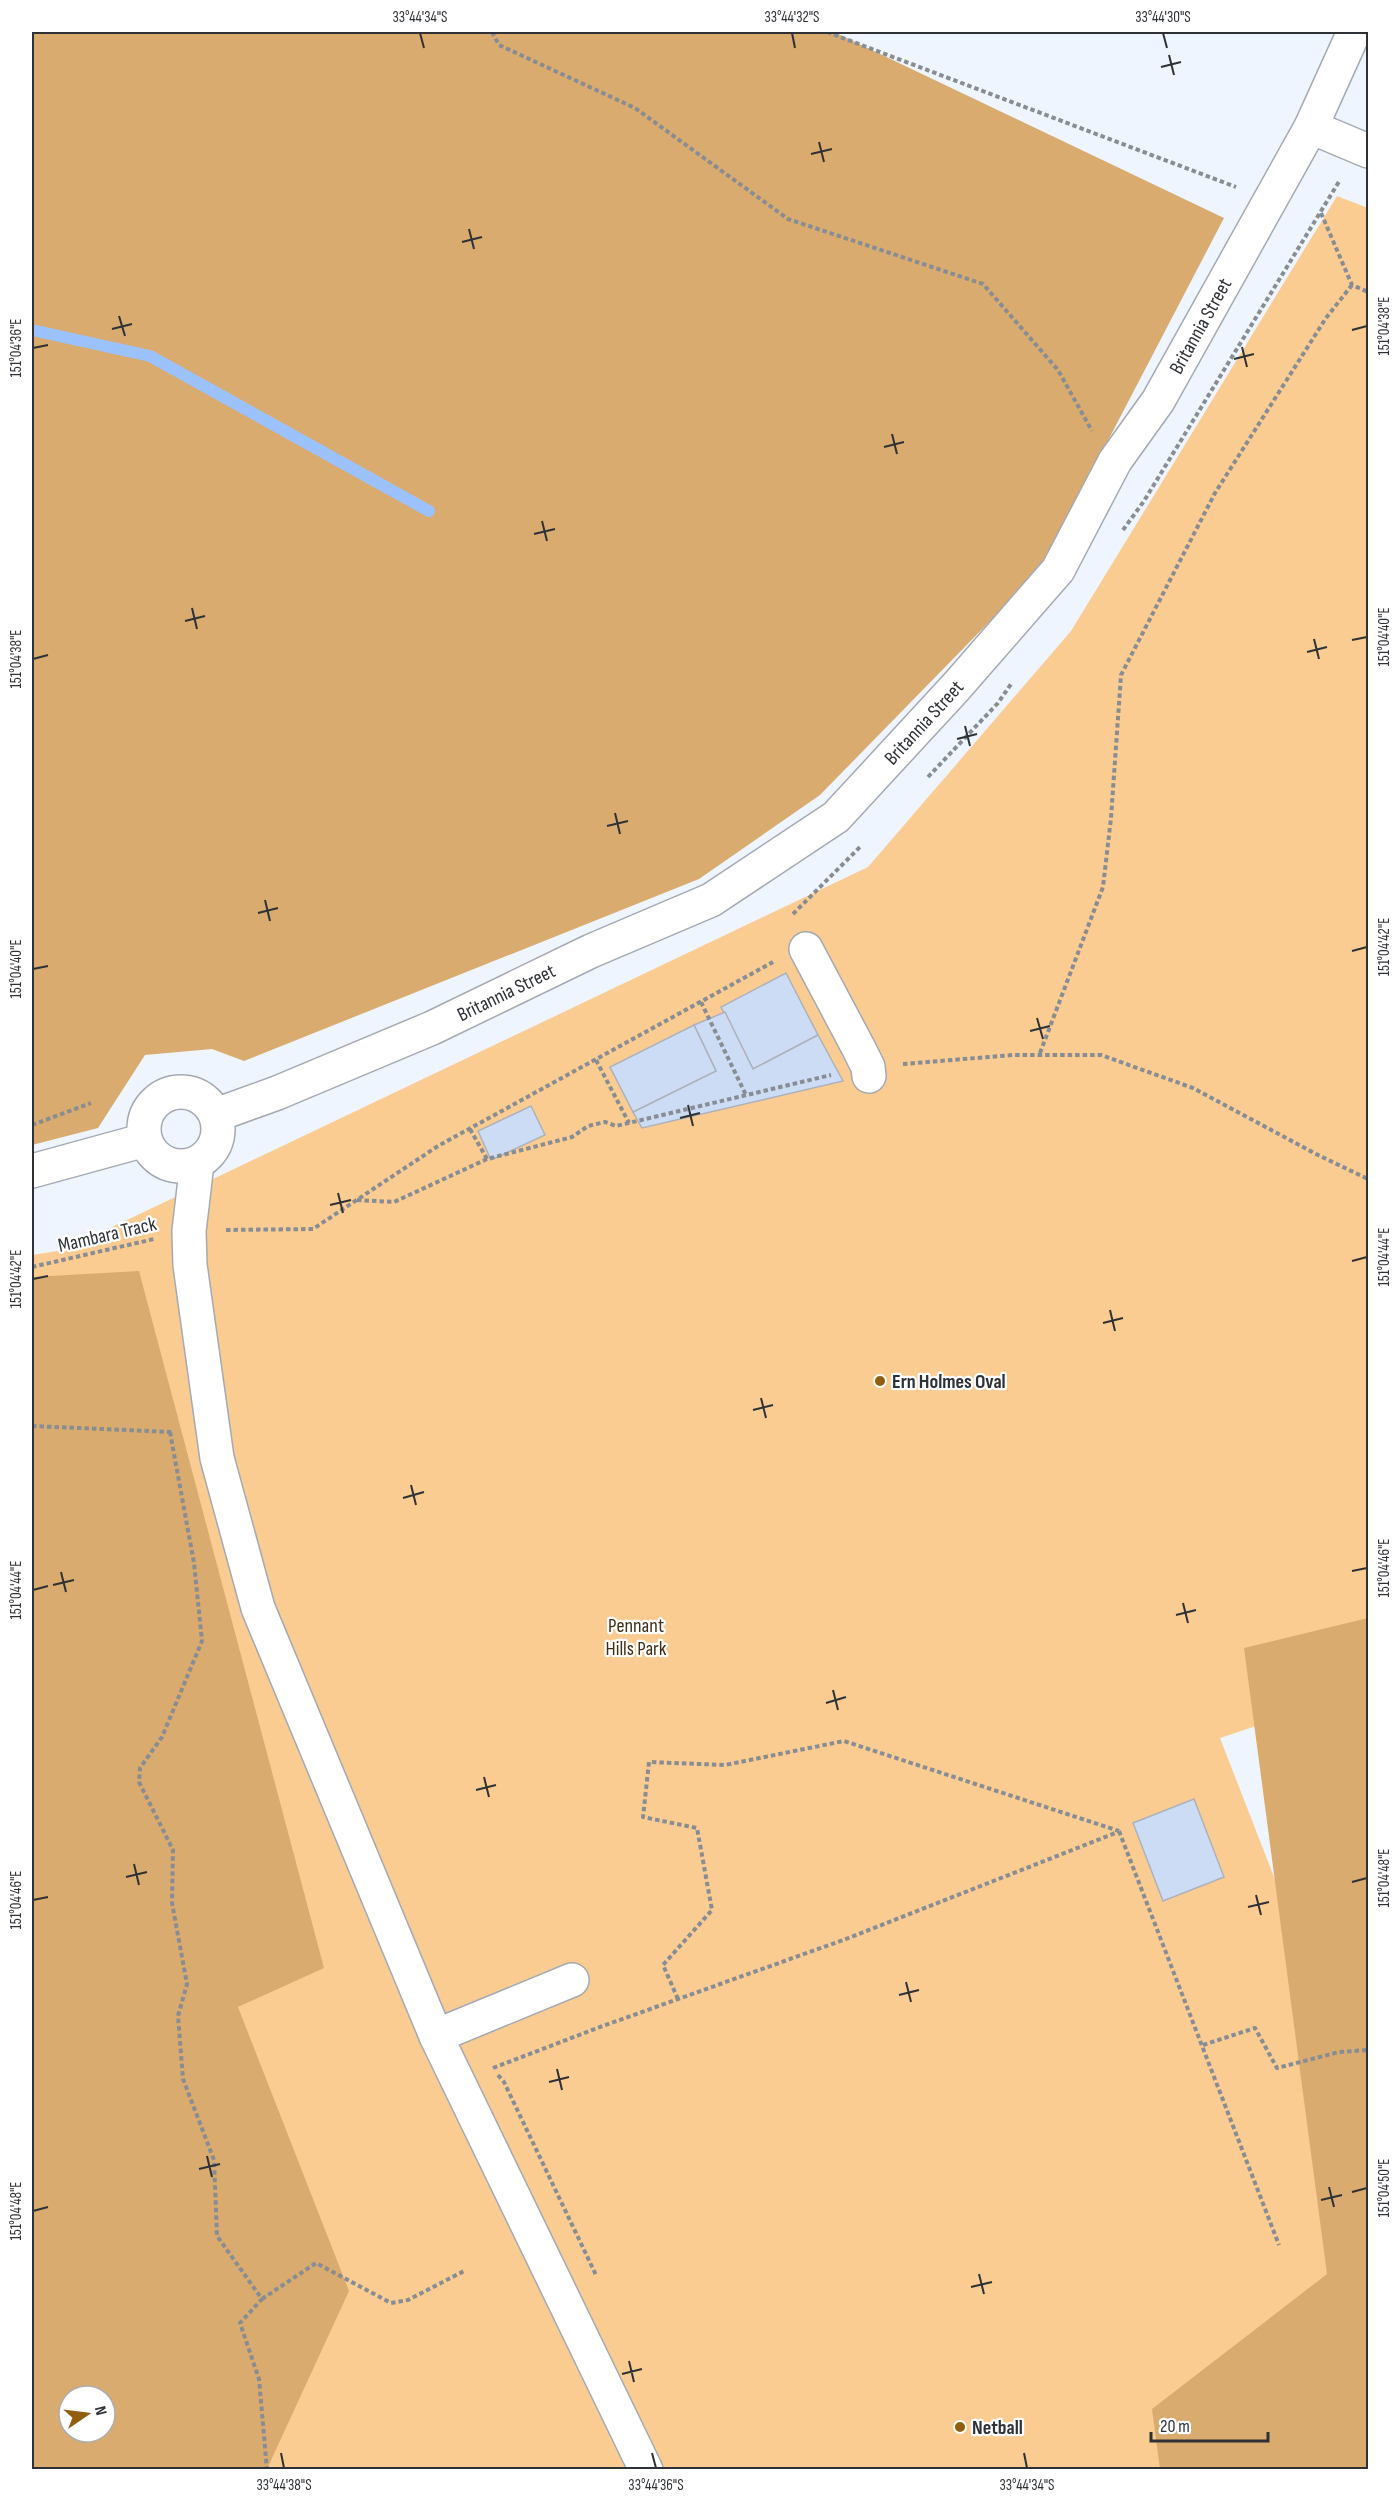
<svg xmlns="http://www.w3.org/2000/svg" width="1400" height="2501" font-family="'Sofia Sans Condensed',sans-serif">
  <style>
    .green { fill: #facc92 }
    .forest { fill: #daab6e; fill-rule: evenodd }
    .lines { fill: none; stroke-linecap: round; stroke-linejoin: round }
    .stream { stroke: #9bc1fe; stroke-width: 12 }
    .building { fill: #ccdcf4; stroke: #acb2bc; stroke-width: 1.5 }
    .minor-casing { stroke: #a4aab4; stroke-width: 36 }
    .path { stroke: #888d94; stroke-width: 4; stroke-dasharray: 4.5 3; stroke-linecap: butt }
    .minor { stroke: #fff; stroke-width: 33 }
    .ticks { fill: none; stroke: #2e3135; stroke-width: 2 }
    .poi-dot { fill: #905e0c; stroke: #fff; stroke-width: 2 }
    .labels { text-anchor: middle; stroke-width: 4.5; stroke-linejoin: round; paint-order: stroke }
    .street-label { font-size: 20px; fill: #2e3135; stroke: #fff }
    .poi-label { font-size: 20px; font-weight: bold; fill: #2e3135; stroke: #fff; text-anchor: start }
    .park-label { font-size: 20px; fill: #422e13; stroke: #fff }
    .neatline { fill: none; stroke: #2e3135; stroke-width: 2 }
    .ticks-label { font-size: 15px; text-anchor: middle; fill: #2e3135 }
  </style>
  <rect width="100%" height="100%" fill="#eef5ff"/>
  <path class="green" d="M1337,196L1368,208V1689L1220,1738L1368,2119V2469H104L191,2304L32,1665V1255L64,1250L868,867L1071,631Z"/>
  <g class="forest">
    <path d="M32,32H834L1224,218L1041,569L820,795L699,879L244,1061L212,1049L145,1055L98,1128L32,1145Z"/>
    <path d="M139,1271L324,1968L238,2007L349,2291L267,2469H32V1277ZM69,2396H105V2432H69Z"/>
    <path d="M1368,1618V2469H1160L1152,2409L1327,2274L1244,1648Z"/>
  </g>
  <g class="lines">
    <path class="stream" d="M32,330L150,356L429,511"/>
  </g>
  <g class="building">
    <path d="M786,973L818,1035L753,1069L721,1007Z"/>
    <path d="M725,1012L753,1069L818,1035L843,1081L642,1128L633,1112L716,1071L694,1025Z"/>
    <path d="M694,1025L716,1071L633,1112L610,1067Z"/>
    <path d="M531,1106L545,1135L491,1160L478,1131Z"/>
    <path d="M1194,1799L1224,1877L1163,1901L1133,1823Z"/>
  </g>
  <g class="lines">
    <defs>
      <g id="minor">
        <path d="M1311,127L1368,151"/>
        <path d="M806,949L858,1047L868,1067L869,1076"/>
        <circle cx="181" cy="1129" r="37"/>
        <path id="s1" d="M216,1115L277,1093L432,1028L591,951L711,900L836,817L956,687L1058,570L1115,461L1158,401L1311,127L1354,32"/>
        <path d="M197,1163L189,1231L190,1265L217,1458L258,1608L436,2036L646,2470"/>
        <path d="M32,1171L145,1140"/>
        <path d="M436,2036L572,1980"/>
      </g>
    </defs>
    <use href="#minor" class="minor-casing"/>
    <g class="path">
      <path d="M492,32L499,45L635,108L788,219L983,284L1058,370L1092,431"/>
      <path d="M827,32L1236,187"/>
      <path d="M1321,213L1352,285L1368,292"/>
      <path d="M1123,530L1144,501L1340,180"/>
      <path d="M928,777L998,703L1011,684"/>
      <path d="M793,914L860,847"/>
      <path d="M701,1002L746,1095"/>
      <path d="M1040,1053L1103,887L1111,818L1121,675L1215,493L1326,318L1352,285"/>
      <path d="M596,1060L629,1123"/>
      <path d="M903,1064L1013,1055H1101L1193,1088L1316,1154L1368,1179"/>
      <path d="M32,1125L91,1103"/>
      <path d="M470,1129L487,1159"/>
      <path d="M357,1200L394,1202L487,1159L572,1137L588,1126L605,1122L616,1126L831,1075"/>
      <path d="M226,1230L313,1229L438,1146L773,962"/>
      <path d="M32,1267L154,1239"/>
      <path d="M32,1426L172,1432"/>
      <path d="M170,1432L194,1563L202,1641L162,1737L140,1768L139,1782L173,1850L172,1903L187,1984L178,2016L183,2079L214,2160L217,2236L262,2299L240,2323L259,2379L267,2470"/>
      <path d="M1119,1831L1279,2245"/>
      <path d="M678,1999L663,1965L712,1910L697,1828L643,1817L649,1762L725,1765L844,1741L1119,1831"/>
      <path d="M1203,2045L1255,2028L1277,2068L1339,2052L1368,2050"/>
      <path d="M493,2068L600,2027L846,1939L1118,1832"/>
      <path d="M498,2075L504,2082L596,2275"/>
      <path d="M262,2299L316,2263L391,2303L408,2300L466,2270"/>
    </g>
    <use href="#minor" class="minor"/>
  </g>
  <path class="ticks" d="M420,33L424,48M792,33L795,48M1163,33L1167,48M1169,55L1174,75M1161,67L1181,62M819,142L824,162M811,154L832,149M469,229L474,249M462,242L482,237M119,316L125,336M112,329L132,324M1352,330L1367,326M1242,347L1247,367M33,348L48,345M1234,359L1254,354M892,434L897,454M884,447L904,442M542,521L547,541M534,534L555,529M192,608L197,629M185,621L205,616M1314,639L1319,659M1352,640L1367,637M1307,652L1327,647M33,659L48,655M965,726L970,746M957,739L977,734M615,813L620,834M607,826L628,821M265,900L270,921M258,913L278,908M1352,951L1367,947M33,969L48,966M1037,1018L1043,1039M1030,1031L1050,1026M688,1105L693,1126M680,1118L700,1113M338,1193L343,1213M330,1205L351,1200M1352,1261L1367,1257M33,1279L48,1276M1110,1310L1115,1331M1103,1323L1123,1318M761,1398L766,1418M753,1410L773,1405M411,1485L416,1505M403,1498L424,1492M1352,1571L1367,1568M61,1572L66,1592M53,1585L74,1580M33,1590L48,1586M1183,1603L1188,1623M1176,1615L1196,1610M833,1690L838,1710M826,1703L846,1697M484,1777L489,1797M476,1790L496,1785M134,1864L139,1885M126,1877L147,1872M1352,1882L1367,1878M1256,1895L1261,1915M33,1900L48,1897M1248,1907L1269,1902M906,1982L911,2002M899,1995L919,1990M557,2069L562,2090M549,2082L569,2077M207,2156L212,2177M199,2169L220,2164M1329,2187L1334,2207M1352,2192L1367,2188M1321,2200L1342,2195M33,2211L48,2207M979,2274L984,2294M971,2287L992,2282M629,2361L634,2382M622,2374L642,2369M281,2453L284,2468M652,2453L656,2468M1024,2453L1027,2468"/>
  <g class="poi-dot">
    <circle cx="880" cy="1381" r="6"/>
    <circle cx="960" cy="2427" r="6"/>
  </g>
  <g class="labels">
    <g class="street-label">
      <text dy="7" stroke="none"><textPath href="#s1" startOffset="1305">Britannia Street</textPath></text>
      <text dy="7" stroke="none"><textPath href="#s1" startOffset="819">Britannia Street</textPath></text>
      <text dy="7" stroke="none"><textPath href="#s1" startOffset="315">Britannia Street</textPath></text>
      <text transform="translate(107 1234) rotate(-13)" y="7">Mambara Track</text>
    </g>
    <g class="poi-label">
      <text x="892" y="1388">Ern Holmes Oval</text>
      <text x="972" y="2434">Netball</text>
    </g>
    <g class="park-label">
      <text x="636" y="1632">Pennant<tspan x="636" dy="23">Hills Park</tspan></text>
    </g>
  </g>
  <rect width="1400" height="2501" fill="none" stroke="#ffffff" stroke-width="66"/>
  <g transform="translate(87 2414) rotate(76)"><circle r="28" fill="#ffffff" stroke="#abadae" stroke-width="1.5"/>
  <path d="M0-4.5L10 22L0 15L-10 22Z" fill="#905e0c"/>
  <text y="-9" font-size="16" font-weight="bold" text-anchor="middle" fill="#2e3135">N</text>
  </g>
  <path d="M1151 2432v9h117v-9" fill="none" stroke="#2e3135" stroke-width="3"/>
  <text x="1160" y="2432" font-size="18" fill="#2e3135" stroke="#ffffff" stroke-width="4.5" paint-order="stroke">20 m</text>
  <rect x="33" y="33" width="1334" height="2435" class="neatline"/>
  <g class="ticks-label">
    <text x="420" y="22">33°44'34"S</text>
    <text x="792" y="22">33°44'32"S</text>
    <text x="1163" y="22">33°44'30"S</text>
    <text transform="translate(1384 326) rotate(-90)" y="5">151°04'38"E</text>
    <text transform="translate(16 348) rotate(-90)" y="5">151°04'36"E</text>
    <text transform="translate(1384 637) rotate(-90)" y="5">151°04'40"E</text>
    <text transform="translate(16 659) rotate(-90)" y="5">151°04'38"E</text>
    <text transform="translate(1384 947) rotate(-90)" y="5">151°04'42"E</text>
    <text transform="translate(16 969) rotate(-90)" y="5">151°04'40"E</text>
    <text transform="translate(1384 1257) rotate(-90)" y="5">151°04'44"E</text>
    <text transform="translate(16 1279) rotate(-90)" y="5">151°04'42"E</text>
    <text transform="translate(1384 1568) rotate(-90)" y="5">151°04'46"E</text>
    <text transform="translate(16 1590) rotate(-90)" y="5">151°04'44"E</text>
    <text transform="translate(1384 1878) rotate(-90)" y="5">151°04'48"E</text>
    <text transform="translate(16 1900) rotate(-90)" y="5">151°04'46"E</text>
    <text transform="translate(1384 2188) rotate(-90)" y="5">151°04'50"E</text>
    <text transform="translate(16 2211) rotate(-90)" y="5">151°04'48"E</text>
    <text x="284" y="2490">33°44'38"S</text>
    <text x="656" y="2490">33°44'36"S</text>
    <text x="1027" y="2490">33°44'34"S</text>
  </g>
</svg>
